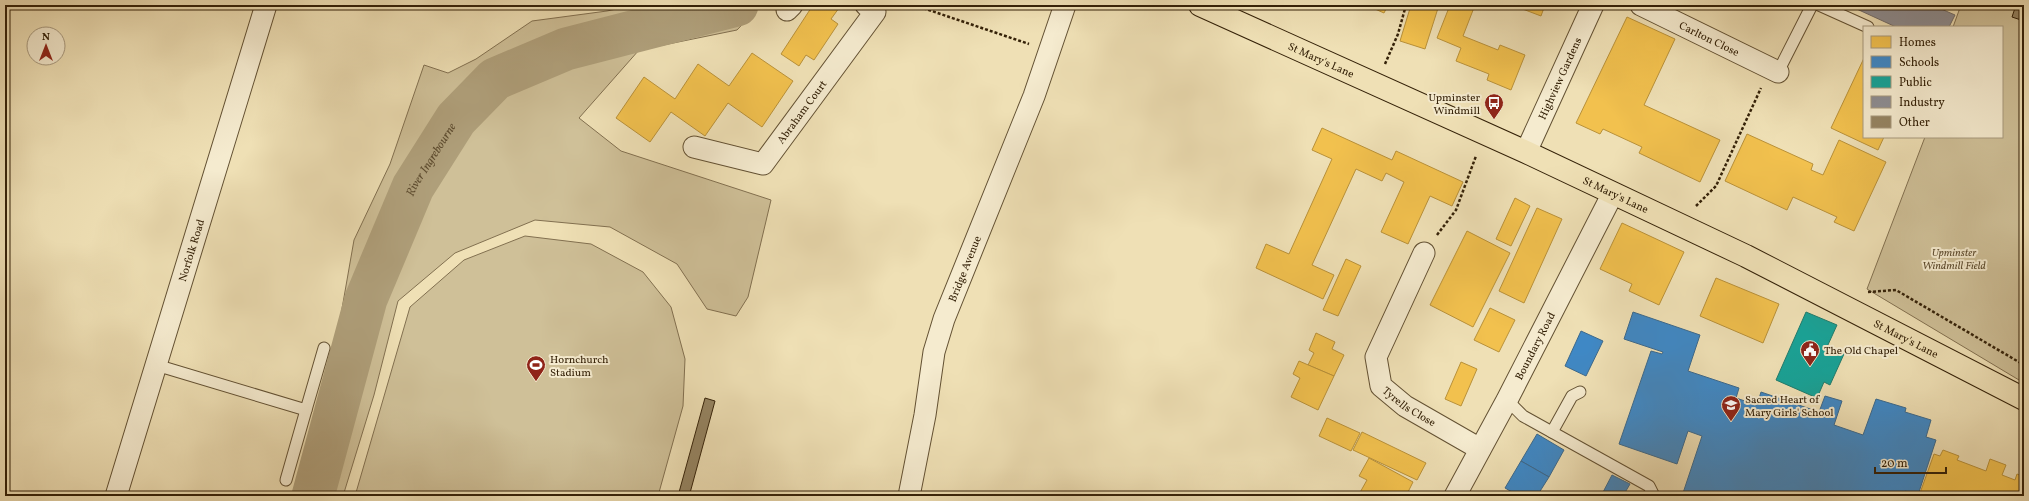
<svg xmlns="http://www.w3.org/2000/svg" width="2029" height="501" font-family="Vollkorn,serif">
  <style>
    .green { fill: #cfc098; stroke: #827050 }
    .homes { fill: #f2c14e; stroke: #b99139 }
    .schools { fill: #3f88c5; stroke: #3c698c }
    .public { fill: #17a398; stroke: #207c6d }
    .industry { fill: #8d8d92; stroke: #726d69 }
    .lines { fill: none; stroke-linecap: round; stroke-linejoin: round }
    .river { stroke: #af9f7a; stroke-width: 43 }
    .building { fill: #958462; stroke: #342108 }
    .lane-casing { stroke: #635133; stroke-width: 13 }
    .street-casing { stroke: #635133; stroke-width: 23 }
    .primary-casing { stroke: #342108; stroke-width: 24 }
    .path { stroke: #342108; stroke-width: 2.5; stroke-dasharray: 3 2; stroke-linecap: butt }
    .lane { stroke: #f5ebcf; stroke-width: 11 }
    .street { stroke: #f5ebcf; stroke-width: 21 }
    .primary { stroke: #efe0b5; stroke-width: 22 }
    .labels { text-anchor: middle; stroke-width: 4; stroke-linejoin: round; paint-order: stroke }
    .street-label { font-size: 11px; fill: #342108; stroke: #f5ebcf }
    .poi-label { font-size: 11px; fill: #342108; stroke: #f5ebcf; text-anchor: start }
    .park-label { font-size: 11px; font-style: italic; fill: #5b492c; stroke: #f5ebcf }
    .water-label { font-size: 12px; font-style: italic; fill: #5f4d30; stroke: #f5ebcf }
  </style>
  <rect width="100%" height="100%" fill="#efe0b5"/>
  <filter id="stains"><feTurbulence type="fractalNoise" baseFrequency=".005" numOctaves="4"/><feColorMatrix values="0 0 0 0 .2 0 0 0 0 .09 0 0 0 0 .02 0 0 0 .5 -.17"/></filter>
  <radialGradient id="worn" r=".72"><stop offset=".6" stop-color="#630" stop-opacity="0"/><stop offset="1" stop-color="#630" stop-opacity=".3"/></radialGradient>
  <g class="green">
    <path d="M635,5H761L737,30L639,50L579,118L621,151L771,200L748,297L736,316L707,309L677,264L610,227L535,220L455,253L398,301L374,395L343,496H292L340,320L354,240L390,164L424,65L448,73L476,59L532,21L607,11Z"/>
    <path d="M1961,5H2024V383L1867,289L1925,137H2002V27H1953Z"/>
    <path d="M525,236L591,244L643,272L671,307L685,359L683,406L658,496H355L410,307L464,260Z"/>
  </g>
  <g class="homes">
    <path d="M813,5H834L839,8L831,19L838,24L814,60L806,55L799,66L781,54Z"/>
    <path d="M1366,5H1388L1384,13Z"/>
    <path d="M1411,5H1439L1425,49L1400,41Z"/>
    <path d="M1450,5H1475L1463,36L1498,50L1500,45L1525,55L1511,90L1487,80L1489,74L1456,61L1461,48L1437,38Z"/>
    <path d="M1512,5H1545L1541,16Z"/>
    <path d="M1627,17L1675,39L1644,105L1720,140L1700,182L1639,153L1642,147L1603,129L1600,134L1576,123Z"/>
    <path d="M752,53L793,81L762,127L728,103L705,136L671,112L650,142L616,118L644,77L675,99L698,64L729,86Z"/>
    <path d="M1864,58V137H1884L1878,150L1831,128Z"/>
    <path d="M1322,128L1392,160L1396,151L1463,182L1452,206L1430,196L1408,244L1381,232L1404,182L1386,173L1382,181L1356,169L1312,265L1334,275L1323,299L1256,268L1266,244L1289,254L1332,159L1312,150Z"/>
    <path d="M1747,134L1813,164L1811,170L1823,175L1839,140L1886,162L1854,231L1834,222L1837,217L1793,197L1787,210L1725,181Z"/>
    <path d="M1515,198L1530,206L1511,246L1496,239Z"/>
    <path d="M1537,208L1562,219L1524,303L1499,291Z"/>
    <path d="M1622,223L1684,252L1659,305L1629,291L1632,284L1600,269Z"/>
    <path d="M1467,231L1510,253L1473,327L1430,305Z"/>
    <path d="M1346,259L1361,266L1338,316L1323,310Z"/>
    <path d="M1716,278L1779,304L1763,343L1700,316Z"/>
    <path d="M1490,308L1515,320L1499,352L1474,340Z"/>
    <path d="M1316,333L1335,342L1332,349L1344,355L1334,376L1308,365L1314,353L1309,350Z"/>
    <path d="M1299,361L1334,376L1318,410L1291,397L1300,378L1293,374Z"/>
    <path d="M1461,362L1477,369L1461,406L1445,399Z"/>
    <path d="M1327,418L1360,433L1351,451L1319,436Z"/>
    <path d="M1362,432L1426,463L1417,480L1353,450Z"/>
    <path d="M1943,450L1959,456L1957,460L1986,471L1990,459L2006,465L2002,475L2015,480L2017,474L2024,477V496H1926L1920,493L1934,454L1940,456Z"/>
    <path d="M1369,458L1413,482L1406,496H1358L1367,480L1359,476Z"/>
  </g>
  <g class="schools">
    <path d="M1633,312L1700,335L1688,371L1739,388L1736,398L1757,405L1761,392L1819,412L1825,396L1842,401L1834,425L1863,435L1876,399L1906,408L1905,412L1931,420L1926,437L1936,440L1918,495L1905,491L1904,496H1682L1702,436L1688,431L1677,464L1619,444L1651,351L1662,354L1663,352L1624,339Z"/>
    <path d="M1581,331L1603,341L1586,376L1565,366Z"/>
    <path d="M1537,434L1564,450L1549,477L1521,461Z"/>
    <path d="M1521,461L1549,477L1537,496H1519L1505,488Z"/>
    <path d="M1612,475L1630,484L1623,496H1601Z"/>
  </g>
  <path class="public" d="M1806,312L1837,325L1827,347L1844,354L1830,385L1824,382L1817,398L1776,380Z"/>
  <path class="industry" d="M1848,5H1932L1955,15L1949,27H1896Z"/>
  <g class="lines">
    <path class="river" id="s1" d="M313,496L366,299L413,187L456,119L495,79L566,49L737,5"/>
  </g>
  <g class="building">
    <path d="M2016,5H2024V21L2012,17Z"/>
    <path d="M705,398L715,401L690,493L695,496H678Z"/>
  </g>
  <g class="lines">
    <defs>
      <g id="lane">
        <path d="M1819,5L1868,27"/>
        <path d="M1778,72L1812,5"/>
        <path d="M156,365L306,410L324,348"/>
        <path d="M1507,400L1523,416L1649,486L1654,496"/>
        <path d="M1552,432L1572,396L1580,392"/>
        <path d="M286,480L306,410"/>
      </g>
      <g id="street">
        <path id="s2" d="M1641,5L1778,72"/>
        <path d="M787,10L792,5"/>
        <path id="s3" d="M694,147L763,164L875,12L866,5"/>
        <path id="s4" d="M1526,152L1593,5"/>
        <path id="s5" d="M1424,253L1376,357L1381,386L1405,406L1480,449"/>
        <path id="s6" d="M116,496L266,5"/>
        <path id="s7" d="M909,496L925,415L934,352L944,319L1034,96L1065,5"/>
        <path id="s8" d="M1455,496L1507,400L1612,195"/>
      </g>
      <g id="primary">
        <path id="s9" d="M1200,5L1526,152L1746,256L2024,399"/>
      </g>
    </defs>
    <use href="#lane" class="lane-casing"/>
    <use href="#street" class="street-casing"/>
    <use href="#primary" class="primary-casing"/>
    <g class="path">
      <path d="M914,5L1029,44"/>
      <path d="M1385,64L1398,34L1406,5"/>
      <path d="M1696,206L1716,186L1761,88"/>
      <path d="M1437,235L1456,210L1476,156"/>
      <path d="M1868,292L1896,290L2024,365"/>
    </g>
    <use href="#lane" class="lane"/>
    <use href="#street" class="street"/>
    <use href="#primary" class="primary"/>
  </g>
  <defs>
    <symbol id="bus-pin" viewBox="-11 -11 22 30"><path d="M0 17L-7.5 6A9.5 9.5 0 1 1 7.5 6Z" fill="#8f2418" stroke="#f5ebcf"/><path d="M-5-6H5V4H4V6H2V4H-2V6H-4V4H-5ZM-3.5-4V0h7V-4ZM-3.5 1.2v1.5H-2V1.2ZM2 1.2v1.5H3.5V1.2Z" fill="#fff"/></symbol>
    <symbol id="civic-pin" viewBox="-11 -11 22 30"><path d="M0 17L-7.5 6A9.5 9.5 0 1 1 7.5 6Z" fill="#8f2418" stroke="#f5ebcf"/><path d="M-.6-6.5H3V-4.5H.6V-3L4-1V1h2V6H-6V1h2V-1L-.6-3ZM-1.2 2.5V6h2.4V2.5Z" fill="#fff"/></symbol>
    <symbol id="stadium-pin" viewBox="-11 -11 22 30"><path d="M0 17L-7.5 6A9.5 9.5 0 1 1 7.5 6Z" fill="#8f2418" stroke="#f5ebcf"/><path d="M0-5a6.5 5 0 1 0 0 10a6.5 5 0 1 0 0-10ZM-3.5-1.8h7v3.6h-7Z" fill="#fff"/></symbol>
    <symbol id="school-pin" viewBox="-11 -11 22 30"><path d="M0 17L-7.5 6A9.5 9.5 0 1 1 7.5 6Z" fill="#8f2418" stroke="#f5ebcf"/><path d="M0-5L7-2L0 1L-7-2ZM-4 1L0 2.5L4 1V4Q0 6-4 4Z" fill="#fff"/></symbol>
  </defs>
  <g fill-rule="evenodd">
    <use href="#bus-pin" x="1483" y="92" width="22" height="30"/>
    <use href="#civic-pin" x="1799" y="339" width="22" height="30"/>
    <use href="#stadium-pin" x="525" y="354" width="22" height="30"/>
    <use href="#school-pin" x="1720" y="394" width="22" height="30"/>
  </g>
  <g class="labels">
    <g class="street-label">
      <text dy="4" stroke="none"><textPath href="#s2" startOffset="76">Carlton Close</textPath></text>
      <text dy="4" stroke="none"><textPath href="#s9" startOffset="133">St Mary's Lane</textPath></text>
      <text dy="4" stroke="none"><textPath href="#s4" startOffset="81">Highview Gardens</textPath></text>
      <text dy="4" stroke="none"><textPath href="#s3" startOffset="136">Abraham Court</textPath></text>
      <text dy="4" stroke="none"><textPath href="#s9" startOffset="457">St Mary's Lane</textPath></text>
      <text dy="4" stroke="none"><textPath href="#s6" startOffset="257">Norfolk Road</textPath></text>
      <text dy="4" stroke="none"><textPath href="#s7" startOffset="235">Bridge Avenue</textPath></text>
      <text dy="4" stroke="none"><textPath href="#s9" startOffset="781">St Mary's Lane</textPath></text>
      <text dy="4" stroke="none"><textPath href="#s8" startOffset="170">Boundary Road</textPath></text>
      <text dy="4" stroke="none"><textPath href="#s5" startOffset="179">Tyrells Close</textPath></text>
    </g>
    <g class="poi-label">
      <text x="1480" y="101" text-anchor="end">Upminster<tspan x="1480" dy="13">Windmill</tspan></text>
      <text x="1824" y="354">The Old Chapel</text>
      <text x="550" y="363">Hornchurch<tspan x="550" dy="13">Stadium</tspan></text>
      <text x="1745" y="403">Sacred Heart of<tspan x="1745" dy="13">Mary Girls' School</tspan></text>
    </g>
    <g class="park-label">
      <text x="1954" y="256">Upminster<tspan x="1954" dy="13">Windmill Field</tspan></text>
    </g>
    <g class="water-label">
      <text dy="4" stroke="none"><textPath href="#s1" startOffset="358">River Ingrebourne</textPath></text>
    </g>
  </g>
  <rect width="2029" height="501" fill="none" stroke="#efe0b5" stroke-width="20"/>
  <rect x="6" y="6" width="2017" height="489" fill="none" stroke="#342108" stroke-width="2"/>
  <rect x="10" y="10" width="2009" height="481" fill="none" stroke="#342108"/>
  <rect x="1863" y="26" width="140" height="112" fill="#f5ebcf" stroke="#a89a7f"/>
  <rect x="1871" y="36" width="20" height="12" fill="#f2c14e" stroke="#a89a7f"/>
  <text x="1899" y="46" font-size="12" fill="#342108">Homes</text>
  <rect x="1871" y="56" width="20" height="12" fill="#3f88c5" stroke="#a89a7f"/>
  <text x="1899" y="66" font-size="12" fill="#342108">Schools</text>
  <rect x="1871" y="76" width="20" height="12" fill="#17a398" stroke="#a89a7f"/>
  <text x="1899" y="86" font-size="12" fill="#342108">Public</text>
  <rect x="1871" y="96" width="20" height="12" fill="#8d8d92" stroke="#a89a7f"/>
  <text x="1899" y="106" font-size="12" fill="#342108">Industry</text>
  <rect x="1871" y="116" width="20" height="12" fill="#958462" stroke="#a89a7f"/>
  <text x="1899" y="126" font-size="12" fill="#342108">Other</text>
  <g transform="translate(46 46)"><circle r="19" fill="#f5ebcf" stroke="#a89a7f"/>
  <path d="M0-3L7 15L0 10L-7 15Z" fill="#8f2418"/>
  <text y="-6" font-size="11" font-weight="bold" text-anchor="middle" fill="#342108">N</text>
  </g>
  <path d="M1875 467v6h71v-6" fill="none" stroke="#342108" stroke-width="2"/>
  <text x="1881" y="467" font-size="12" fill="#342108" stroke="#f5ebcf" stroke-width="3" paint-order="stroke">20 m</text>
  <rect width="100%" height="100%" filter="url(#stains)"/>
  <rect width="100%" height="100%" fill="url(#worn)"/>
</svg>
